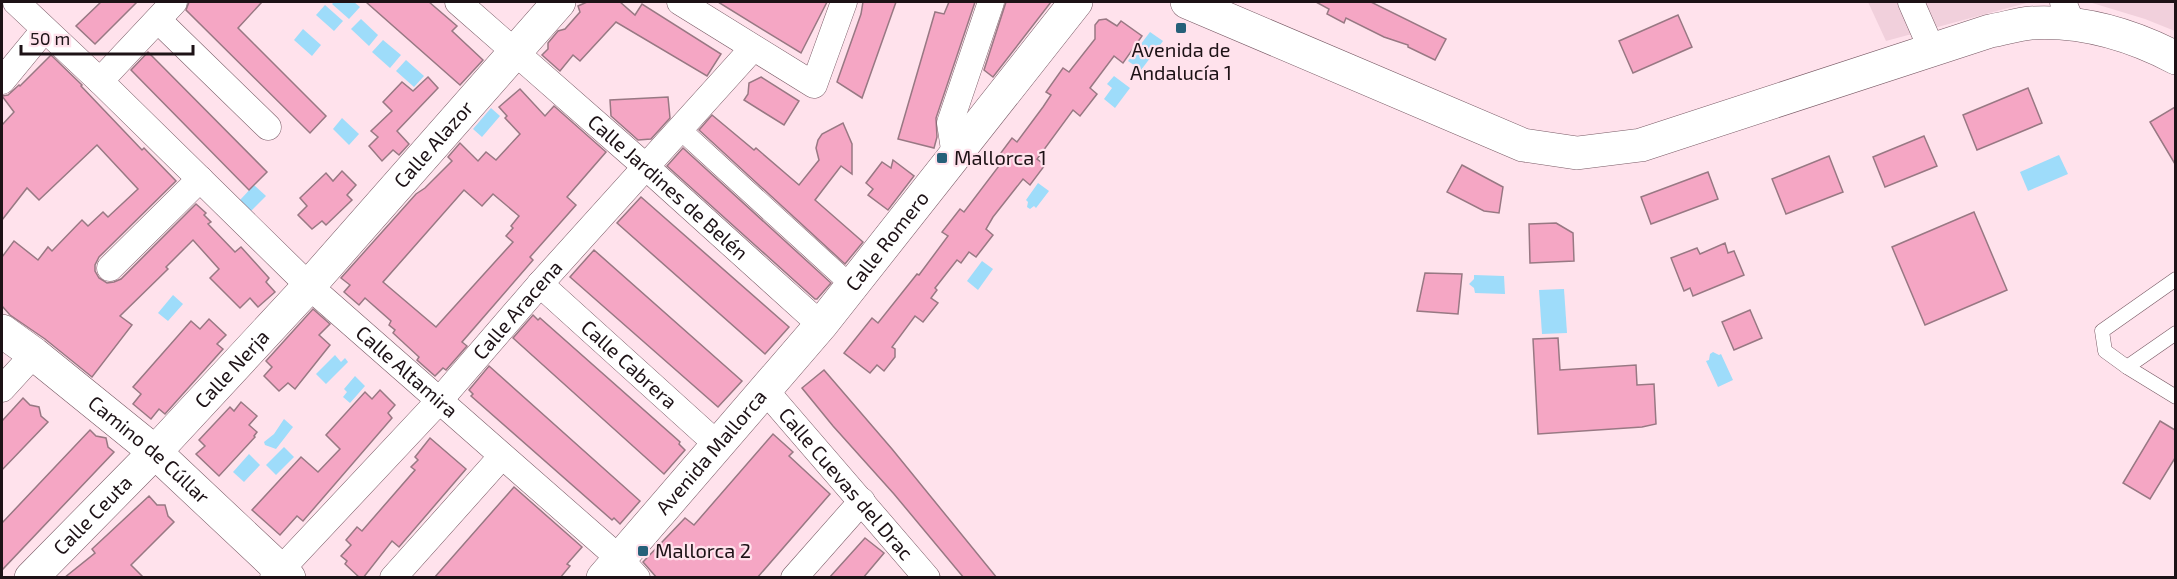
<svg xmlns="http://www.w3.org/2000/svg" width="2177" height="579" font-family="'Exo 2',sans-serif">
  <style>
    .built { fill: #f1d0dc }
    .water { fill: #9edcfa }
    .building { fill: #f5a6c4; stroke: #987883; stroke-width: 1.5; fill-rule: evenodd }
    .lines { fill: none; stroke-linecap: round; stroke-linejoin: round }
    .service-casing { stroke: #785a65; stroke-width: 15 }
    .pedestrian-casing { stroke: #785a65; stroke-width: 21 }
    .minor-casing { stroke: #785a65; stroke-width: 27 }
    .tertiary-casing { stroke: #785a65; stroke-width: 34 }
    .service { stroke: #fff; stroke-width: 14 }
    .pedestrian { stroke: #fff; stroke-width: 20 }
    .minor { stroke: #fff; stroke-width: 26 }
    .tertiary { stroke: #fff; stroke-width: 33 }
    .poi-dot { fill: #266079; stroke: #ffe2ec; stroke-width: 2 }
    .labels { text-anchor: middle; stroke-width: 4.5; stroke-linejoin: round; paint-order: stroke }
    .poi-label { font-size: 20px; fill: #1d1216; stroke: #ffe2ec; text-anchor: start }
    .street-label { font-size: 20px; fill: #1d1216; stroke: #ffe2ec }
  </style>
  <rect width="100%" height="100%" fill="#ffe2ec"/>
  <g class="built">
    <path d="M1868,2H2030L1886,41Z"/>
    <path d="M2089,2H2175V31L2145,19Z"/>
  </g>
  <g class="water">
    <path d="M334,2H354L360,7L349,19L332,4Z"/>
    <path d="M325,5L343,21L334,31L316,15Z"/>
    <path d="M361,19L378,35L369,46L351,29Z"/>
    <path d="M303,29L321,45L312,56L294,40Z"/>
    <path d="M1150,32L1163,41L1141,70L1128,61Z"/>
    <path d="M383,40L401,55L390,68L372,52Z"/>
    <path d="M406,60L424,76L414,87L396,71Z"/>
    <path d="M1114,76L1130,88L1115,108L1104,99L1112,88L1107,84Z"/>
    <path d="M491,108L500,116L482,137L473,129Z"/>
    <path d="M342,118L359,134L349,145L333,129Z"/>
    <path d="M2059,155L2068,174L2028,191L2020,172Z"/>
    <path d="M1038,183L1049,191L1036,208L1034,206L1030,209L1027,207L1028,202L1026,200Z"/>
    <path d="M254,185L266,196L251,211L240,200Z"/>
    <path d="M982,261L993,269L978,290L967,281Z"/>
    <path d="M1474,275L1504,276L1505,294L1475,293L1474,288L1469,284L1474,279Z"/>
    <path d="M1564,289L1567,333L1542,334L1539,290Z"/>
    <path d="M173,295L183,304L168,321L158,313Z"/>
    <path d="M1713,352L1719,355L1721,354L1733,380L1718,387L1706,361L1709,360L1710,354Z"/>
    <path d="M335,355L341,362L345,358L348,362L326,384L316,374Z"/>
    <path d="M355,376L365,386L350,403L343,397L347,392L344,389Z"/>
    <path d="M284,419L293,427L276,449L265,445L264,442L274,434Z"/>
    <path d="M284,447L294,457L276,475L266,465Z"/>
    <path d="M249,454L260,465L244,482L233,472Z"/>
  </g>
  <g class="building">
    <path d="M101,2H137L95,44L76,26Z"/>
    <path d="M189,2H262L238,28L326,116L310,133L186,10Z"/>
    <path d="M366,2H429L457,26L452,31L483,60L460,85Z"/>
    <path d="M587,2H620L635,15L642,4L721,54L707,76L616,22L580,61L573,55L560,71L542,55L548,49V43L558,31L565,29L580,12L578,6Z"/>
    <path d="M718,2H827L801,53Z"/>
    <path d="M863,2H896L862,98L837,82L861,14Z"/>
    <path d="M949,2H975L936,118L937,137L934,148L898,139L935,12L944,14Z"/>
    <path d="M1006,2H1051L993,77L984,70Z"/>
    <path d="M1316,2H1371L1446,39L1435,60L1408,47V45L1384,37L1346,18L1344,23L1327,14L1329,9Z"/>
    <path d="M1678,15L1692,47L1633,73L1619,41Z"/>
    <path d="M1106,19L1117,26L1121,21L1142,36L1123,63L1114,56L1090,88L1097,94L1080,116L1073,110L1037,159L1045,165L1030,185L1023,179L993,217L986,229L993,235L976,257L969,252L961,263L957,260L935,288L937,290L931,298L938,303L923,322L915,316L892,347L895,349V357L884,371L877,365L870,373L844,353L872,318L878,323L917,274L919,275L948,236L942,232L960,209L964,212L999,166L994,162L1012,138L1017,142L1043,107L1051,95L1046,92L1063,68L1069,72L1095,39V25L1099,20Z"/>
    <path d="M148,52L267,172L249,190L131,70Z"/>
    <path d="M51,55L82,85L81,86L142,150L144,148L176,181L99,257L95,265V271L99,278L107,283L114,282L121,279L196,204L206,213L204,215L211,222L208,224L235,252L241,247L269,278L266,282L275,292L258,307L250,298L240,308L210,278L219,269L193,240L166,267L168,269L120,316L132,325L92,377L45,339L10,315L2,306V257L14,241L38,260L48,247L52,251L82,220L88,226L103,212L108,217L138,189L97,145L39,200L27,188L2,220V125L14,112L2,96L8,95L19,85L20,86Z"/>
    <path d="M428,77L438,88L397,131L409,144L399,155L393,150L382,161L369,146L378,137L371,131L392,111L383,102L402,82L413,91Z"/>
    <path d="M761,77L799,101L784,125L744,100L748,94L749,83Z"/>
    <path d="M2028,88L2042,123L1977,150L1963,115Z"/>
    <path d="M520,89L545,116L554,106L606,152L567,197L576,205L530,257L533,260L462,342L467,346L446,370L443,368L435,376L417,360L419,357L393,333L395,330L389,325L391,321L365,298L359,305L344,292L350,285L341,278L416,194L425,188L452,161L448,157L460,143L478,161L486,152L496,160L520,134L505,118L507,116L499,107ZM464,190L482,206L493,194L519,216L511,226L513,228L506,236L513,242L436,327L383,282Z"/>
    <path d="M668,97L670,118L651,139L638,140L611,116L610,100Z"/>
    <path d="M2175,107V164L2150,122Z"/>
    <path d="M712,115L754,150L756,148L799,185L819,160L816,148L818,140L822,134L843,123L852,144V174L841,166L815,200L863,242L845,264L699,130Z"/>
    <path d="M1924,136L1937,166L1885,187L1873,157Z"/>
    <path d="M683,148L831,283L817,299H815L667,166Z"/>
    <path d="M1829,156L1843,192L1786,214L1772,179Z"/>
    <path d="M893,160L914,176L888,210L868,195L873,189L866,183L882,162L891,168Z"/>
    <path d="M1462,165L1503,187L1499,213L1484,211L1447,192Z"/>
    <path d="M342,171L356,185L347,195L352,200L326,225L322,221L312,229L298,215L307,206L300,198L326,173L333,181Z"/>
    <path d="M1708,172L1718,199L1651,224L1641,197Z"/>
    <path d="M641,197L789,327L765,354L617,223Z"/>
    <path d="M1974,212L2007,290L1925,325L1892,247Z"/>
    <path d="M1556,223L1573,233L1574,261L1530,263L1529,224Z"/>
    <path d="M1725,243L1728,253L1734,251L1744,275L1693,296L1690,288L1684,291L1671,258L1697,248L1700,254Z"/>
    <path d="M594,250L742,381L718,407L570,277Z"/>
    <path d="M1425,273L1462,274L1458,314L1417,311Z"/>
    <path d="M313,309L330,324L319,335L330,345L295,389L288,383L279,391L264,376L272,367L266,361Z"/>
    <path d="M1750,310L1762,338L1734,350L1722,322Z"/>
    <path d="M533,315L538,320L540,318L680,442L679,444L685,450L664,474L513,338Z"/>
    <path d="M209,319L226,335L217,344L223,349L165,414L159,409L151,419L133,404L141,394L133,387L191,321L200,329Z"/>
    <path d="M1558,338L1560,370L1636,365L1637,385L1654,384L1656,424L1642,427L1538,434L1533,339Z"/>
    <path d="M489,366L640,501L620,524L614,518L612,520L471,396L473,394L469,390Z"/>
    <path d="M824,370L892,449L997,578H964L894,494L833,426L802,388Z"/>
    <path d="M380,390L395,405L388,413L392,418L303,521L297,516L280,535L252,510L301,457L318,472L340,449L326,435L365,392L372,399Z"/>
    <path d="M23,398L30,405L39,407L41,416L48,422L2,470V421Z"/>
    <path d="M241,402L257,416L249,425L257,432L254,436L255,437L219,476L196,454L205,446L199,440L230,407L234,411Z"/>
    <path d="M2160,421L2175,430V458L2150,499L2123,483Z"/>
    <path d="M90,430L96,436L106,438L108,447L114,452L2,570V523Z"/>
    <path d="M773,434L793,452L789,456L830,494L757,578H657L643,562L685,518L694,525Z"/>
    <path d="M430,438L466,469L399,547L392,541L363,578H360L345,564L347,561L341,556L351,545L346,540L357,527L362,531L415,470L411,467L418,460L415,457Z"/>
    <path d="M514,487L582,547L567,564L570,566L560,578H434Z"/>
    <path d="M149,496L157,505H165L168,516L174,522L131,565L144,578H64L95,553L92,549Z"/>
    <path d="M865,538L884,553L863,578H829Z"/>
  </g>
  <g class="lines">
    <defs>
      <g id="service">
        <path d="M2176,279L2102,331L2105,351L2127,367L2176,397"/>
        <path d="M2127,367L2176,333"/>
      </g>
      <path id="pedestrian" d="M680,129L852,286"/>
      <g id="minor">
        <path id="s1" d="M16,2L100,81L309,286L620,559L637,578"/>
        <path id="s2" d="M458,2L646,167L821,325"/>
        <path d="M680,2L814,85L844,2"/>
        <path d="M1911,2L1932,50"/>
        <path d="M2063,2L2072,23"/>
        <path d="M158,20L268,127"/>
        <path d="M2,81L44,30"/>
        <path d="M100,81L174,2"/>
        <path d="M955,156L950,123L991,2"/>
        <path d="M110,268L200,179"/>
        <path id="s3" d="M540,284L718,445"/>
        <path d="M2,389L34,354"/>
        <path id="s4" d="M765,390L927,578"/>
        <path id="s5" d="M273,578L439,401L540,284L753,48"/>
        <path d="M393,578L502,456"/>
        <path d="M794,578L862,501"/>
      </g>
      <g id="tertiary">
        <path d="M1187,2L1523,145L1577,153L1641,145L1990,31C2003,29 2018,24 2031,23C2083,20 2130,34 2176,58"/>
        <path id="s6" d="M2,331L34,354L155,452L289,578"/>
        <path id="s7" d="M31,578L155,452L309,286L559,2"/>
        <path id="s8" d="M603,578L821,325L1076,2"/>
      </g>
    </defs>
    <use href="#service" class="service-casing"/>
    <use href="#pedestrian" class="pedestrian-casing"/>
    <use href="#minor" class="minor-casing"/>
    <use href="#tertiary" class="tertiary-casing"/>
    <use href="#service" class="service"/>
    <use href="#pedestrian" class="pedestrian"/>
    <use href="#minor" class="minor"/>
    <use href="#tertiary" class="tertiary"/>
  </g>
  <g class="poi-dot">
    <rect x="1175" y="22" width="12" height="12" rx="3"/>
    <rect x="936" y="152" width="12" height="12" rx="3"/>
    <rect x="637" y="545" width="12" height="12" rx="3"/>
  </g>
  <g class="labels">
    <g class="poi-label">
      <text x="1181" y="57" text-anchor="middle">Avenida de<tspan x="1181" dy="23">Andalucía 1</tspan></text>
      <text x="954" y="165">Mallorca 1</text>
      <text x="655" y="558">Mallorca 2</text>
    </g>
    <g class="street-label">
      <text dy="7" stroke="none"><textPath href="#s7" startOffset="592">Calle Alazor</textPath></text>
      <text dy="7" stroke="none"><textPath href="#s2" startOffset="280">Calle Jardines de Belén</textPath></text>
      <text dy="7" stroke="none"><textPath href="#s8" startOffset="441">Calle Romero</textPath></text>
      <text dy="7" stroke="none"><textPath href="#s5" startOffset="363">Calle Aracena</textPath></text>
      <text dy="7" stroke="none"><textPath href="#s3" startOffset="120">Calle Cabrera</textPath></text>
      <text dy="7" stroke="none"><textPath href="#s7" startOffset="290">Calle Nerja</textPath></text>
      <text dy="7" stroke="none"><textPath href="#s1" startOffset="538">Calle Altamira</textPath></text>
      <text dy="7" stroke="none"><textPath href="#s6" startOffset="189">Camino de Cúllar</textPath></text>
      <text dy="7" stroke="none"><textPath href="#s8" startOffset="166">Avenida Mallorca</textPath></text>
      <text dy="7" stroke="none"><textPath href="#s4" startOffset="124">Calle Cuevas del Drac</textPath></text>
      <text dy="7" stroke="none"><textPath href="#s7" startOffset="88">Calle Ceuta</textPath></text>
    </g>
  </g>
  <rect width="2177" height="579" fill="none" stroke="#1d1216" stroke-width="6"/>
  <path d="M21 45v9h172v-9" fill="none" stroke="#1d1216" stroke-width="3"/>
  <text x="30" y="45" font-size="18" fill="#1d1216" stroke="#ffe2ec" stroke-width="4.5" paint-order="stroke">50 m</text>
</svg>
